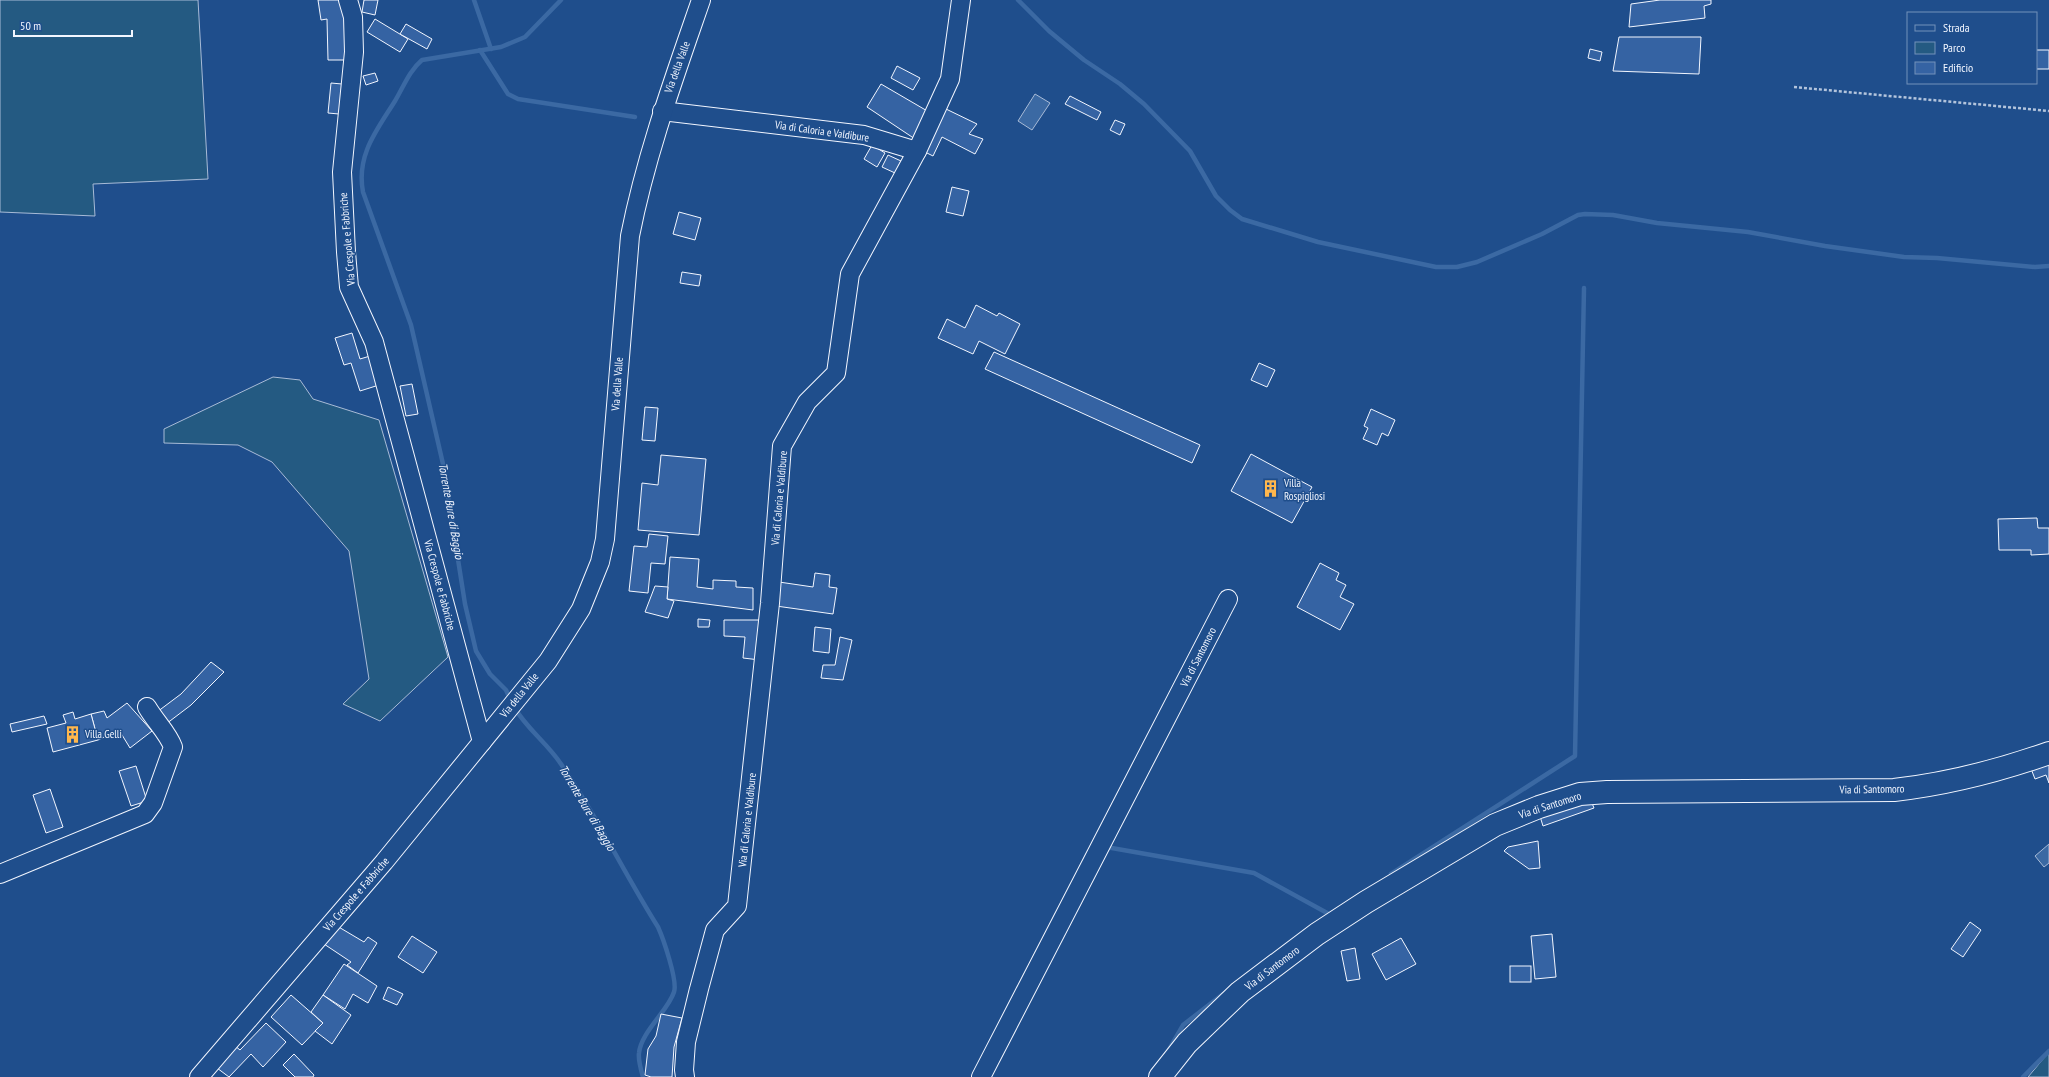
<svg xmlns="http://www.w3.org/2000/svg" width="2049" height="1077" font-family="'PT Sans Narrow',sans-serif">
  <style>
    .green { fill: #245a82; stroke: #a8bbd7 }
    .water { fill: #3b69a3; stroke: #a8bbd7 }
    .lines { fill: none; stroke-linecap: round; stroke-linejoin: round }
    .stream { stroke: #3b69a3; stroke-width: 4.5 }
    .building { fill: #3563a3; stroke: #f2f6ff }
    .minor-casing { stroke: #f2f6ff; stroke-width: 20 }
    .major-casing { stroke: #f2f6ff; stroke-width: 24 }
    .path { stroke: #b3c4dc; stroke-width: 2.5; stroke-dasharray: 3 2; stroke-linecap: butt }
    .minor { stroke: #1f4e8c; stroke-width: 18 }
    .major { stroke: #1f4e8c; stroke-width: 22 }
    .labels { text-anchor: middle; stroke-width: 3; stroke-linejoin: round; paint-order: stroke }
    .street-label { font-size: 11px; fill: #f2f6ff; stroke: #1f4e8c }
    .poi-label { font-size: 11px; fill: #f2f6ff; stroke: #1f4e8c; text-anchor: start }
    .water-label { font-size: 12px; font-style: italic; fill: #f2f6ff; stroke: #1f4e8c }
  </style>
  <rect width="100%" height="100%" fill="#1f4e8c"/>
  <g class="green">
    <path d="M0,0H198L208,179L93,184L95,216L0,212Z"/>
    <path d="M273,377L300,380L313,399L379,420L448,657L380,721L343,704L369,679L349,551L272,462L238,445L164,443V429Z"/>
    <path d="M2049,1052V1077H2028Z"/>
  </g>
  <g class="water">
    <path d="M1035,94L1050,103L1032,130L1018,121Z"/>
    <path d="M2049,844V863L2044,867L2035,856Z"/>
  </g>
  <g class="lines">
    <g class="stream">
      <path d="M474,0L491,49"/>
      <path d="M1018,0L1049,31L1084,60L1120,84L1144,104L1190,151L1216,196L1230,210L1242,219L1318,242L1436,267H1457L1477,262L1542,234L1578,215L1585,214L1613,215L1657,223L1748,232L1825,246L1904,257L1937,258L2035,267L2049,266"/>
      <path d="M480,50L508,94L518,99L635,117"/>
      <path d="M511,701L506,690L490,674L476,651L465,604L443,464L411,325L363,192C356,155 377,130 395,101C404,86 409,71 422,60L501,47L525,37L561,0"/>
      <path d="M514,707C527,729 547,743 561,764C597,816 624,873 658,927C663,938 678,981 674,992C668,1011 641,1032 639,1053C638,1060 641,1070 643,1077"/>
      <path d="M1106,847L1254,873L1329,914"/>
      <path d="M1391,874L1575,756L1584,288"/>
      <path d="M1168,1051L1183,1025L1223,994"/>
      <path d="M2023,1077L2049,1051"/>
    </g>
  </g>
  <g class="building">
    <path d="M318,0H344L348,60H328L327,19L321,20Z"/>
    <path d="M364,0H378L375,15L362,12Z"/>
    <path d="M1660,0H1711V4L1704,6L1705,18L1629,27L1631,4Z"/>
    <path d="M375,19L408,39L400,52L367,32Z"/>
    <path d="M406,24L432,39L427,49L400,34Z"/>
    <path d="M1619,37H1701L1699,74L1613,71Z"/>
    <path d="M1590,49L1602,52L1600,61L1588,58Z"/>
    <rect x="2036" y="50" width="13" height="19"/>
    <path d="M897,66L920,78L913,90L891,78Z"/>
    <path d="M375,73L378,81L366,85L363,76Z"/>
    <path d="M331,83L342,84L339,114L328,113Z"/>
    <path d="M881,84L941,119L918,141L867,107Z"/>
    <path d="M1070,96L1101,112L1097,120L1065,104Z"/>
    <path d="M946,109L977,124L969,134L983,139L975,154L942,137L933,156L923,151Z"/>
    <path d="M1115,120L1125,124L1120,135L1110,130Z"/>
    <path d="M872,145L885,153L877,167L864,159Z"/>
    <path d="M888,155L901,161L895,173L882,167Z"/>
    <path d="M952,187L969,191L963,216L946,212Z"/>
    <path d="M679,212L701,218L695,240L673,234Z"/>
    <path d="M682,272L701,275L699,286L680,283Z"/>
    <path d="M976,305L997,316L999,313L1020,324L1005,354L979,341L973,354L938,338L947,319L965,328Z"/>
    <path d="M352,333L360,359L370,356L379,385L360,391L351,363L344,365L335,338Z"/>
    <path d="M994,352L1200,445L1192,463L985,369Z"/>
    <path d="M1259,363L1275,370L1267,387L1251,380Z"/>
    <path d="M412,384L418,414L406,416L400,386Z"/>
    <path d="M645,407L658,408L655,441L642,440Z"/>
    <path d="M1371,409L1395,420L1388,436L1382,433L1377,445L1363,439L1368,428L1364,426Z"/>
    <path d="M1251,454L1312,487L1292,523L1231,491Z"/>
    <path d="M661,455L706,459L699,535L638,530L642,483L658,485Z"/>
    <path d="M2037,518L2038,528H2049V554L2031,555V550H1999L1998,519Z"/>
    <path d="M649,534L668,536L665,564L651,563L648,593L629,591L634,546L647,547Z"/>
    <path d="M670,557L699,559L697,587L713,589V580L736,581V587L753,588V610L667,599Z"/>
    <path d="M1320,563L1339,573L1336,580L1346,585L1340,597L1354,604L1340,630L1297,607Z"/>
    <path d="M815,573L830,575L829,587L837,588L833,614L776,606L779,582L813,587Z"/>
    <path d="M655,586L668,587L667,599L674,601L668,618L645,612Z"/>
    <path d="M698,619L710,620L709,627H698Z"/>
    <path d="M724,620H763L760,660L743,658L745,637L724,636Z"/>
    <path d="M815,627L831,629L829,653L813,651Z"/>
    <path d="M840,637L852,640L843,680L821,678L823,665H835Z"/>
    <path d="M211,662L224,672L191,705L166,724L157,712L181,694Z"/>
    <path d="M127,703L152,731L130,748L119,730L98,740L91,714L104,711L107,718Z"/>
    <path d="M73,712L75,719L91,714L98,740L53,752L47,728L66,723L63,715Z"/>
    <path d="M44,716L47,724L12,732L10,724Z"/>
    <path d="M2049,759V783L2046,775L2035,779L2030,766Z"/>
    <path d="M136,766L147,801L131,806L119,771Z"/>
    <path d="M50,789L63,827L46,833L33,795Z"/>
    <path d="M1589,796L1594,808L1543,826L1539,813Z"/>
    <path d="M1538,841L1540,868L1529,869L1504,851L1508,847Z"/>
    <path d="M1970,922L1981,930L1963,957L1951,949Z"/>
    <path d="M337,926L364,942L368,937L377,943L358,973L347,965L351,962L324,944Z"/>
    <path d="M1552,934L1556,977L1535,979L1531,936Z"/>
    <path d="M412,936L437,952L423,973L398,957Z"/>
    <path d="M1401,938L1416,964L1386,980L1372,954Z"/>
    <path d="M1355,948L1360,979L1347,981L1341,951Z"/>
    <path d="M344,964L377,986L368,1003L353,994L345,1009L323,995Z"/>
    <rect x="1510" y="966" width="21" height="16"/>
    <path d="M388,987L403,994L397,1005L383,999Z"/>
    <path d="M291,995L323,1023L302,1045L271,1017Z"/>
    <path d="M323,995L351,1015L332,1044L315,1031L323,1023L311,1012Z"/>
    <path d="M661,1014L682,1018L674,1047L672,1077H651L645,1075L648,1049L656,1036Z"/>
    <path d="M266,1023L286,1042L263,1067L251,1054L229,1077L217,1068L234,1045L240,1050Z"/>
    <path d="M294,1054L314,1075L313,1077H295L283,1065Z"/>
  </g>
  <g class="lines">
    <defs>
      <g id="minor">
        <path d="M348,0L353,17L354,52L342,172L346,252L349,287L374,342L482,742"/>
        <path d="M662,111L864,135L917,151"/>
        <path d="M0,874L145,814L153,803L173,747C168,733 155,721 147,707"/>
        <path d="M199,1077L384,862L548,661L581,609L600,562L605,539L630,236C646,155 674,78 701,0"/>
        <path d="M685,1077L684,1070L686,1042L699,989L715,930L737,906L770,603L782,446L807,402L836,373L850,274L917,151L950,79L961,0"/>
        <path d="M981,1077L1228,599"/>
      </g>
      <path id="major" d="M1160,1077L1187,1043L1240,992L1317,934L1366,902L1495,825L1539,807L1580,794L1607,792L1894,790C1947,784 1998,771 2049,753"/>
    </defs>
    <use href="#minor" class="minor-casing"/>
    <use href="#major" class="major-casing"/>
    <path class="path" d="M1794,87L2049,111"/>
    <use href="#minor" class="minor"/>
    <use href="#major" class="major"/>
  </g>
  <defs>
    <symbol id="building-bare" viewBox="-9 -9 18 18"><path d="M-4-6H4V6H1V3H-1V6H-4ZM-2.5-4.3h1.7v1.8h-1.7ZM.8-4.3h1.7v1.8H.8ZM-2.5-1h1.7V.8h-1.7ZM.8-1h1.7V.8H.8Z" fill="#ffb74d" stroke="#1f4e8c" stroke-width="2.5" paint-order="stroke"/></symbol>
  </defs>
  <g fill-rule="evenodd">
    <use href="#building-bare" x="1258" y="476" width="25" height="25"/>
    <use href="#building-bare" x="60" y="722" width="25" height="25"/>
  </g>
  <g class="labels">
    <g class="street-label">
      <text transform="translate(677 67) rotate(-70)" y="4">Via della Valle</text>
      <text transform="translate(822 131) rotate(8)" y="4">Via di Caloria e Valdibure</text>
      <text transform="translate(347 239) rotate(-95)" y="4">Via Crespole e Fabbriche</text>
      <text transform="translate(617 384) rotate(-86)" y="4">Via della Valle</text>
      <text transform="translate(779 498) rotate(-85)" y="4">Via di Caloria e Valdibure</text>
      <text transform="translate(440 585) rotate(75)" y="4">Via Crespole e Fabbriche</text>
      <text transform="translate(1198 657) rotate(-63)" y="4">Via di Santomoro</text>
      <text transform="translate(519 695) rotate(-51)" y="4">Via della Valle</text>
      <text transform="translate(1872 789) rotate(-1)" y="4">Via di Santomoro</text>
      <text transform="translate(1550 805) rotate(-18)" y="4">Via di Santomoro</text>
      <text transform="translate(747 820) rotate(-84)" y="4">Via di Caloria e Valdibure</text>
      <text transform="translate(356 894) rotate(-49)" y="4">Via Crespole e Fabbriche</text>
      <text transform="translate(1272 968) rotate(-37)" y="4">Via di Santomoro</text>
    </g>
    <g class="poi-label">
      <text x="1284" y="487">Villa<tspan x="1284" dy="13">Rospigliosi</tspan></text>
      <text x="85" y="738">Villa Gelli</text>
    </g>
    <g class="water-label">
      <text transform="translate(451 511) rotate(80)" y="4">Torrente Bure di Baggio</text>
      <text transform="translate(587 808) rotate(59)" y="4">Torrente Bure di Baggio</text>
    </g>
  </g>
  <rect x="1907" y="12" width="130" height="72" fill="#1f4e8c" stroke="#7391ba"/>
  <rect x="1915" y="25" width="20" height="6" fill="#1f4e8c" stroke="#7391ba"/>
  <text x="1943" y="32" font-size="12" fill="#f2f6ff">Strada</text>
  <rect x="1915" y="42" width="20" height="12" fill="#245a82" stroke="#7391ba"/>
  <text x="1943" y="52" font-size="12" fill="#f2f6ff">Parco</text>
  <rect x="1915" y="62" width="20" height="12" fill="#3563a3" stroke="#7391ba"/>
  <text x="1943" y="72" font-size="12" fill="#f2f6ff">Edificio</text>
  <path d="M14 30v6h118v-6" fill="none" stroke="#f2f6ff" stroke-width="2"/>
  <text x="20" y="30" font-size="12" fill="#f2f6ff" stroke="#1f4e8c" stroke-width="3" paint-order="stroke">50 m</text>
</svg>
